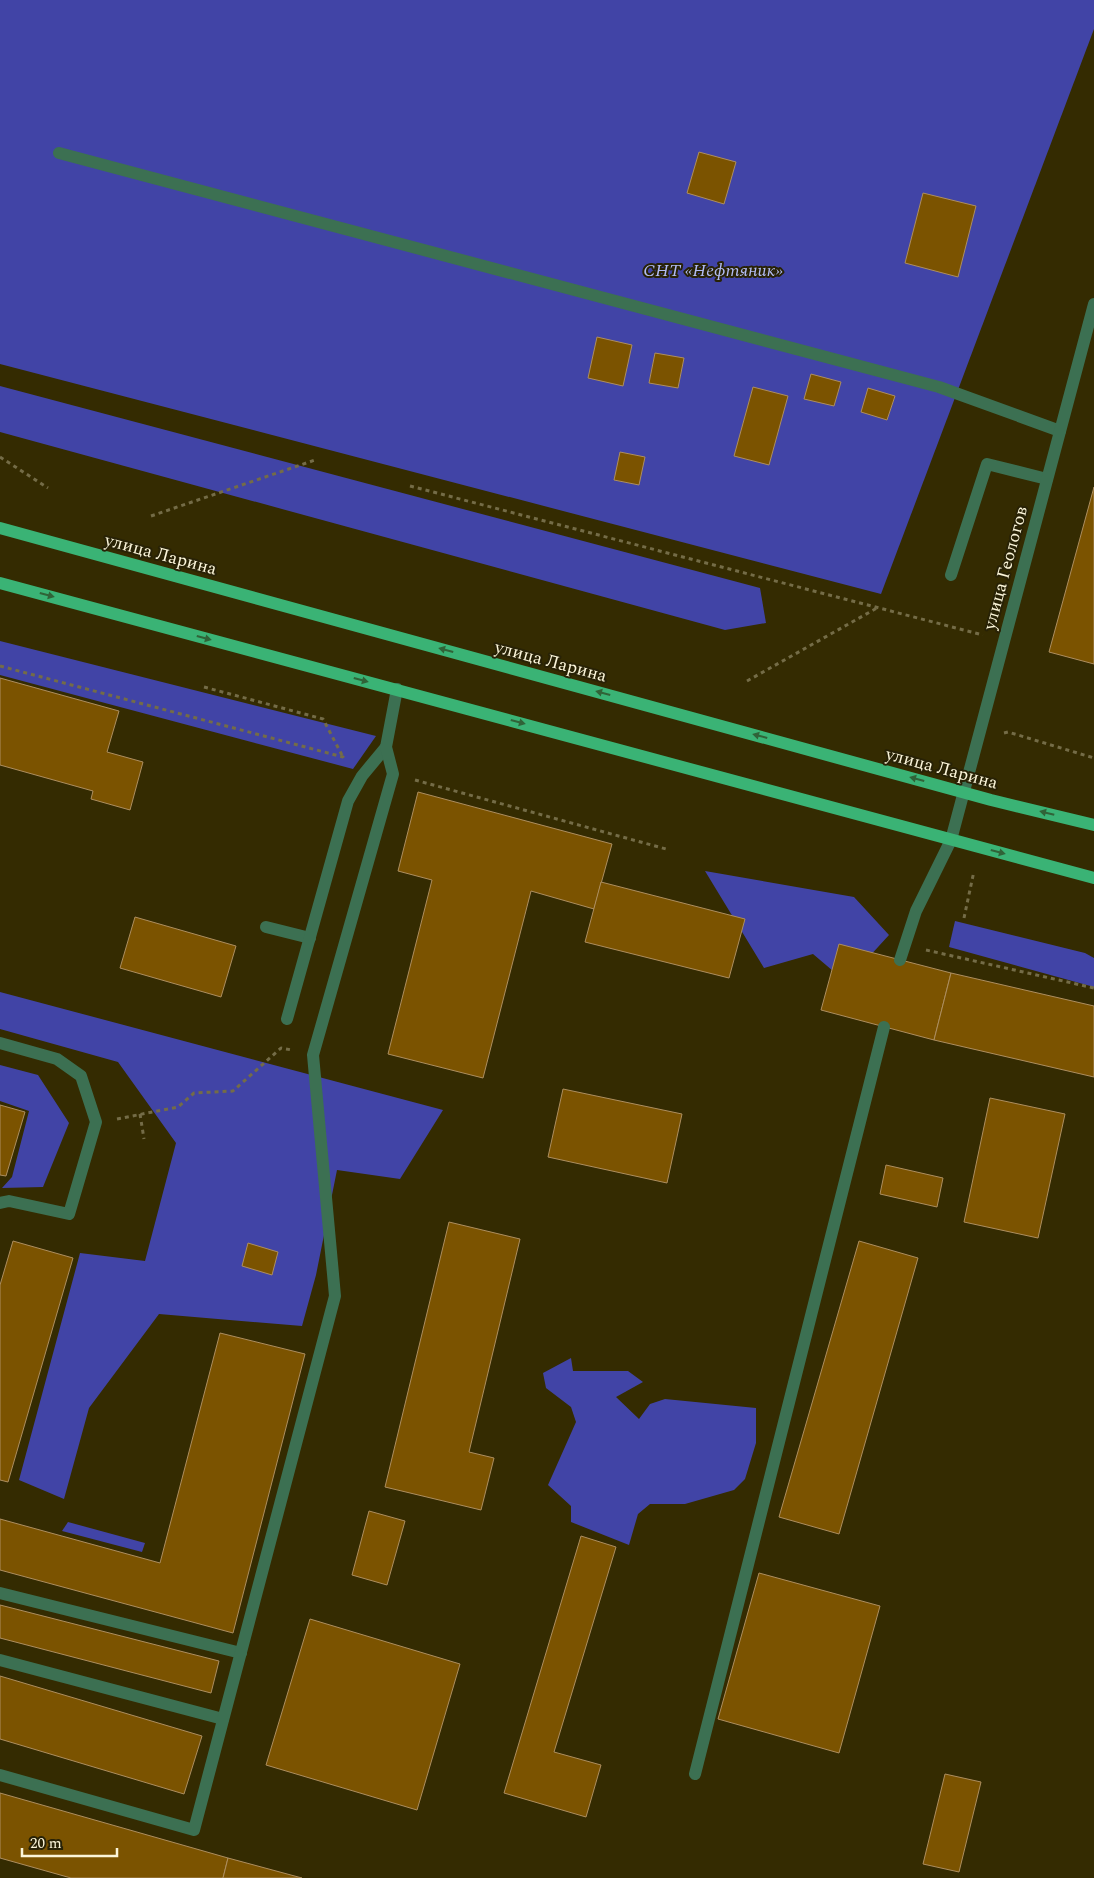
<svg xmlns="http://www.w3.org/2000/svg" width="1094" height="1878" font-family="Spectral,serif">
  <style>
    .green { fill: #4144a6 }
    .building { fill: #7b5300; stroke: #ad8e5f }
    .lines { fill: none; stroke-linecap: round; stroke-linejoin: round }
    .path { stroke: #746c47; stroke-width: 3; stroke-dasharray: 4 4; stroke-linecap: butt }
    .service { stroke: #3c7052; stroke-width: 12 }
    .minor { stroke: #3c7052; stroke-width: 12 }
    .primary { stroke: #3ab375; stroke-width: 12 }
    .oneway { fill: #306338 }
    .labels { text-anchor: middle; stroke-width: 4; stroke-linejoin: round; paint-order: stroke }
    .park-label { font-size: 18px; font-style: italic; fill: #b2bcf3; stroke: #282206 }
    .street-label { font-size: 18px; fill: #fbf5d9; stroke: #282206 }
  </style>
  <rect width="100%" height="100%" fill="#342b01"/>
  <g class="green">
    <path d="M0,0H1094V29L881,594L0,364Z"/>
    <path d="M0,386L760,588L766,623L725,630L0,432Z"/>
    <path d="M0,641L376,736L353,769L0,675Z"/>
    <path d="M705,871L854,897L889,935L846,982L813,954L764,968Z"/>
    <path d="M955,921L1085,953L1094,958V987L949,947Z"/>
    <path d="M0,992L443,1110L400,1179L337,1170L316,1275L302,1326L159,1314L89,1408L64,1499L19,1480L80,1253L145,1261L176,1143L118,1062L0,1029Z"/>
    <path d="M0,1065L38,1075L69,1123L43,1187L2,1188L12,1177L29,1111L0,1101Z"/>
    <path d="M571,1358L573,1371H628L643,1382L616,1397L639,1419L650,1404L665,1399L756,1408V1443L745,1479L734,1490L685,1504H650L638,1514L629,1545L571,1522V1506L548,1485L576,1422L571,1407L546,1388L543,1373Z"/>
    <path d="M68,1522L145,1543L142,1552L62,1531Z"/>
  </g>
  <g class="building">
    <path d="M699,152L736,162L724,204L687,193Z"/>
    <path d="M923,193L976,206L958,277L905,263Z"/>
    <path d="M597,337L632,345L623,386L588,378Z"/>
    <path d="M655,353L684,358L678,388L649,383Z"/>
    <path d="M811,374L841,382L834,406L804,399Z"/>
    <path d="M753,387L788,396L769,465L734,456Z"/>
    <path d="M868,388L895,396L887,420L861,412Z"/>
    <path d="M620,452L645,457L639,485L614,480Z"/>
    <path d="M1094,487V664L1049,652Z"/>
    <path d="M0,678L119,711L107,752L143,762L130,810L91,799L93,791L0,765Z"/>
    <path d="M418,792L612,844L594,909L531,891L483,1078L388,1054L432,880L398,871Z"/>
    <path d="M601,882L745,919L729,978L585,942Z"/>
    <path d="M135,917L236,946L221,997L120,968Z"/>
    <path d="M839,944L951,973L934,1040L821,1010Z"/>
    <path d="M951,973L1094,1006V1077L934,1040Z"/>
    <path d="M563,1089L682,1114L667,1183L548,1157Z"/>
    <path d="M990,1098L1065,1114L1038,1238L964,1222Z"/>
    <path d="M0,1105L25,1112L6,1176L0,1175Z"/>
    <path d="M886,1165L943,1178L937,1207L880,1194Z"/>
    <path d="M449,1222L520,1239L469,1452L494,1458L481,1510L385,1487Z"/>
    <path d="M13,1241L73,1258L8,1482L0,1480V1285Z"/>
    <path d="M859,1241L918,1258L839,1534L779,1517Z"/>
    <path d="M248,1243L278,1252L272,1275L242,1266Z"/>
    <path d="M220,1333L305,1354L233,1633L0,1570V1519L160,1563Z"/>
    <path d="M369,1511L405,1521L387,1585L352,1575Z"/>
    <path d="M581,1536L616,1547L554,1752L601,1765L586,1817L504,1793Z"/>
    <path d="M759,1573L880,1606L839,1753L718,1719Z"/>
    <path d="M0,1605L219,1661L211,1693L0,1638Z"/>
    <path d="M310,1619L460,1664L417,1810L266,1765Z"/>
    <path d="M0,1676L202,1736L184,1794L0,1739Z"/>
    <path d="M945,1774L981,1782L959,1872L923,1864Z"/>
    <path d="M0,1793L228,1858L223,1878H71L0,1858Z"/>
    <path d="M228,1858L302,1878H223Z"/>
  </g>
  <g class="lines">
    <g class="path">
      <path d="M0,457L48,488"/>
      <path d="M410,486L983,635"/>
      <path d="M151,516L315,460"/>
      <path d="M0,666L343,757L346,761"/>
      <path d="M747,681L877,608"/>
      <path d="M204,687L323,719L343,757"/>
      <path d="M1004,733L1008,732L1094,758"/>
      <path d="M415,780L666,849"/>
      <path d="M964,918L974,871"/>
      <path d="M926,950L1094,988"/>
      <path d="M140,1114L144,1139"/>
      <path d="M117,1119L178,1107L194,1093L233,1091L281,1048L292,1050"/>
    </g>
    <g class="service">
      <path d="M59,153L939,387L1060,431"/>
      <path d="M951,575L987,464L1047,479"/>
      <path d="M266,927L310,938"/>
      <path d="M900,960L916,911L951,840"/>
      <path d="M287,1019L348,801L362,776L386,747"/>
      <path d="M0,1043L57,1059L81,1076L96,1122L69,1214L9,1201L0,1203"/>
      <path d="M0,1593L241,1653"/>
      <path d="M0,1660L223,1719"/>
      <path d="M695,1774L884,1027"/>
      <path d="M0,1775L194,1830L335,1296L313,1055L393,774L386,747L397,689"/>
    </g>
    <path class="minor" d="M951,840L1094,304"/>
    <g class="primary">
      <path d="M0,528L991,800L1094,825"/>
      <path d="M0,583L1094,878"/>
    </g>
  </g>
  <defs><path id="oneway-solid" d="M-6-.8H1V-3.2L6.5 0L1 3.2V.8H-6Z" transform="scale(1.25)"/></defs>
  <g class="oneway">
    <use href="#oneway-solid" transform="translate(47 595) rotate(15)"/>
    <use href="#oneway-solid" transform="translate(204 638) rotate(15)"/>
    <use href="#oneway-solid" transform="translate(446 650) rotate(-165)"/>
    <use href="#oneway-solid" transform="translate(361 680) rotate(15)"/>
    <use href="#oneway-solid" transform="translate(603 693) rotate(-165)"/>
    <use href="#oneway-solid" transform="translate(518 722) rotate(15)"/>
    <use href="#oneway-solid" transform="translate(760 736) rotate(-165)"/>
    <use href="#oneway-solid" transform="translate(917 779) rotate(-165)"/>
    <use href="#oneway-solid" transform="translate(1047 813) rotate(-166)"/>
    <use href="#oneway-solid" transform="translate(998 852) rotate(15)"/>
  </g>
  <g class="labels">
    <g class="park-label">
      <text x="713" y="276">СНТ «Нефтяник»</text>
    </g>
    <g class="street-label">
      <text transform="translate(161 554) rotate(15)" y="6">улица Ларина</text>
      <text transform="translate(1005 568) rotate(-75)" y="6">улица Геологов</text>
      <text transform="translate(551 661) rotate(15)" y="6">улица Ларина</text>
      <text transform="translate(942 768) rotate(15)" y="6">улица Ларина</text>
    </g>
  </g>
  <path d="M22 1848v8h95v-8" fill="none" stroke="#fbf5d9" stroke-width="2.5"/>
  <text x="30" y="1848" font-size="15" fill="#fbf5d9" stroke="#282206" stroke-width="4" paint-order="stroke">20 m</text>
</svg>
